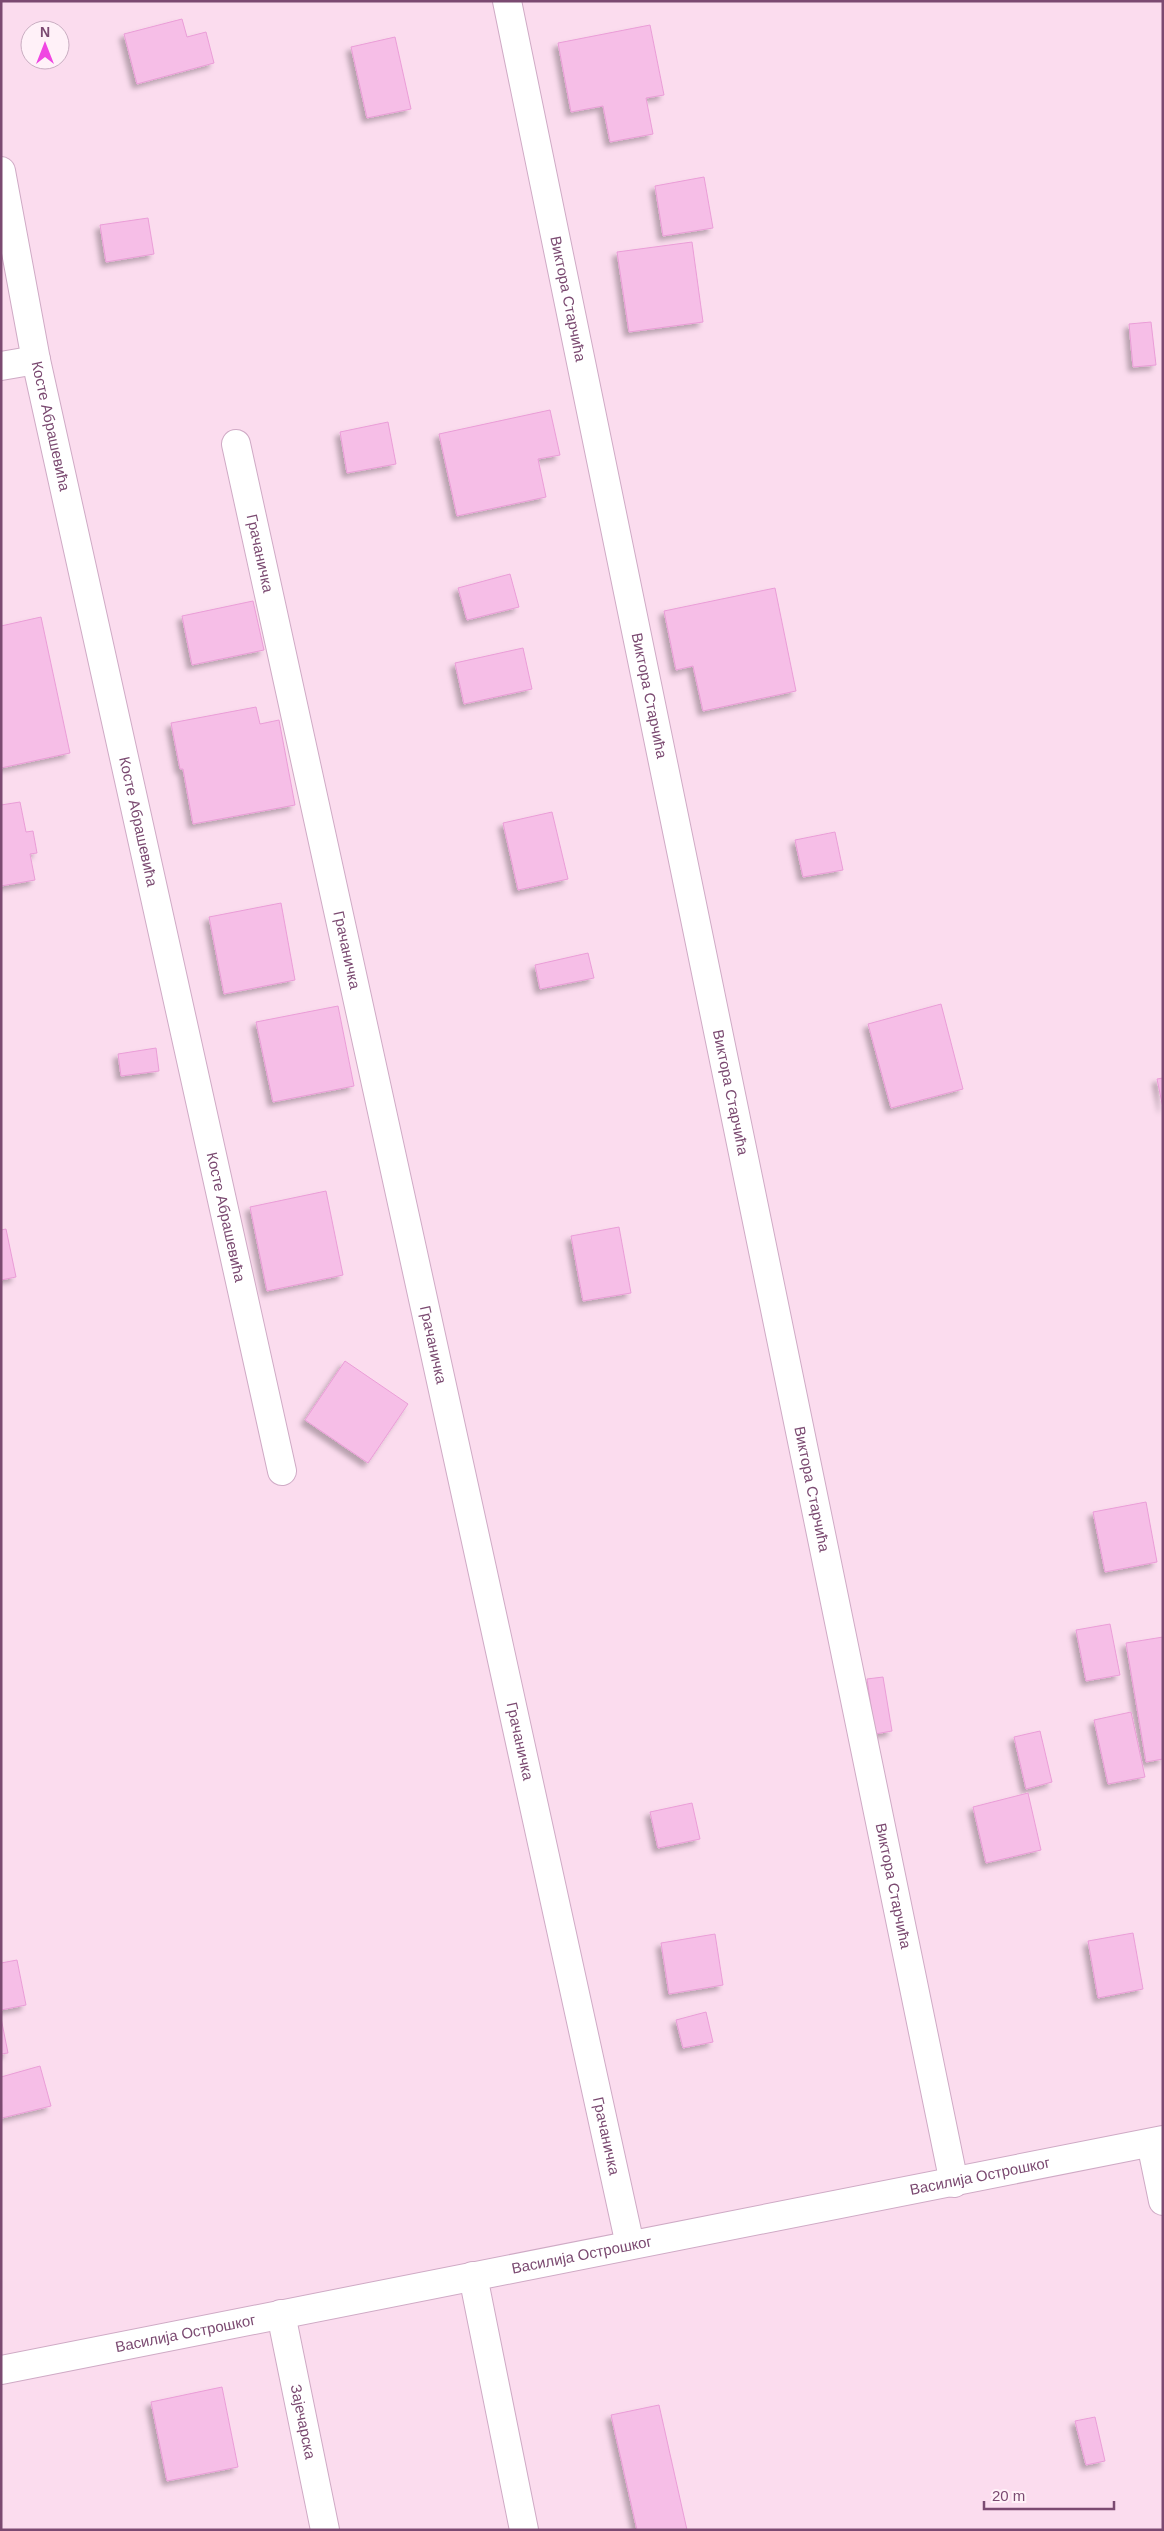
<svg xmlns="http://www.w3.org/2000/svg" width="1164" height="2531" font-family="Helvetica,sans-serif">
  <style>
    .residential { fill: #fbdcee; fill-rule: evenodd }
    .building { fill: #f6bee7; stroke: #ea9dd7; filter: url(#shadow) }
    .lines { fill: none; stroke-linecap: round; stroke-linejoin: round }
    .minor-casing { stroke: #cfaac5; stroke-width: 30 }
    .minor { stroke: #fff; stroke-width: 28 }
    .labels { text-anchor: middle; stroke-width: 4.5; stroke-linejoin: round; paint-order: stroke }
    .street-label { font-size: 15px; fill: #7b4a71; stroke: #fff1f8 }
  </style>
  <defs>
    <filter id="shadow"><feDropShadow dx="-4.5" dy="4.5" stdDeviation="2.5" flood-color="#0004"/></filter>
  </defs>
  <rect width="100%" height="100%" fill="#fee9f4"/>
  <path class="residential" d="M1,1H1163V2530H1ZM30,30H60V60H30Z"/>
  <g class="building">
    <path d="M182,19L187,37L206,32L214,63L137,84L124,34Z"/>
    <path d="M650,25L664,95L646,98L653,134L610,142L603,106L571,112L558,43Z"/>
    <path d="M395,37L411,109L367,118L351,47Z"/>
    <path d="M704,177L713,228L663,236L655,186Z"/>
    <path d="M148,218L154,254L106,262L100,225Z"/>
    <path d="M692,242L703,322L629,332L617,252Z"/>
    <path d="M1151,322L1156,365L1133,367L1129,324Z"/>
    <path d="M550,410L560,455L538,459L546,497L457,516L439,434Z"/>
    <path d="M388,422L396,464L347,473L340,432Z"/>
    <path d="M510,574L519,607L467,620L458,588Z"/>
    <path d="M775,588L796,691L703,711L693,666L676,670L664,611Z"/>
    <path d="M253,601L264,650L192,665L182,616Z"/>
    <path d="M41,617L70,753L1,768V626Z"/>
    <path d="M523,648L532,689L464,704L455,663Z"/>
    <path d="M256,707L260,724L279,720L295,805L193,824L183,769H180L171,723Z"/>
    <path d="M20,802L26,832L33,831L37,853L30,854L35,880L1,886V805Z"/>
    <path d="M552,812L568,879L518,890L503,823Z"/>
    <path d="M835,832L843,870L803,877L795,840Z"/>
    <path d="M281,903L295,980L224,994L209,917Z"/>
    <path d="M588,953L594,978L540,989L535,965Z"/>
    <path d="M941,1004L963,1089L891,1108L868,1024Z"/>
    <path d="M338,1006L354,1086L273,1102L256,1022Z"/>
    <path d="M156,1048L159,1071L121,1076L118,1054Z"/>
    <path d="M1163,1078V1108L1157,1079Z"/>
    <path d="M326,1191L343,1275L267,1291L250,1207Z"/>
    <path d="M619,1227L631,1293L583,1301L571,1236Z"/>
    <path d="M6,1229L16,1277L1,1280V1230Z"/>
    <path d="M345,1361L408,1404L368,1463L305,1420Z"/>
    <path d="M1146,1502L1157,1562L1105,1572L1093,1512Z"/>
    <path d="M1110,1624L1120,1675L1086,1681L1076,1630Z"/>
    <path d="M1163,1637V1759L1146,1762L1126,1643Z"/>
    <path d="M883,1677L892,1731L875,1734L867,1679Z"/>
    <path d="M1131,1712L1145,1777L1108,1784L1094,1720Z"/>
    <path d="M1040,1731L1052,1782L1026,1789L1014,1737Z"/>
    <path d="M1028,1793L1041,1850L986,1863L973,1807Z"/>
    <path d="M692,1803L700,1839L658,1848L650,1812Z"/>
    <path d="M1133,1933L1143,1989L1098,1998L1088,1941Z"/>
    <path d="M715,1934L723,1985L669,1994L661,1943Z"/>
    <path d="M17,1960L26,2005L1,2010V1963Z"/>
    <path d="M706,2012L713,2042L683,2048L676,2020Z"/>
    <path d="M1,2018L8,2053L1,2054Z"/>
    <path d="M40,2066L51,2106L2,2118L1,2077Z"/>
    <path d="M222,2387L238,2467L167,2481L151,2402Z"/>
    <path d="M659,2405L687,2530H637L611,2415Z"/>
    <path d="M1095,2417L1105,2461L1086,2465L1075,2421Z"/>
  </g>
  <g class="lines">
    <defs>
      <g id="minor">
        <path id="s1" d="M507,1L954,2183"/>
        <path id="s2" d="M1,171L36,360L282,1471"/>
        <path d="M1,366L36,360"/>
        <path id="s3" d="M236,444L630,2245"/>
        <path d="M1151,2143L1163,2201"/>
        <path d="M473,2276L524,2530"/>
        <path id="s4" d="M281,2314L325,2530"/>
        <path id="s5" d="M1,2370L1163,2140"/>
      </g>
    </defs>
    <use href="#minor" class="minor-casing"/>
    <use href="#minor" class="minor"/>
  </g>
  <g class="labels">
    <g class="street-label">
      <text dy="5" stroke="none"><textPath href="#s1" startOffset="304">Виктора Старчића</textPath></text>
      <text dy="5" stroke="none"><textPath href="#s2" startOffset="260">Косте Абрашевића</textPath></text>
      <text dy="5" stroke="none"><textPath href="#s3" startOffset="112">Грачаничка</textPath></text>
      <text dy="5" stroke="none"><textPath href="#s1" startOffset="709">Виктора Старчића</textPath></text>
      <text dy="5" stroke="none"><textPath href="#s2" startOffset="665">Косте Абрашевића</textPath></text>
      <text dy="5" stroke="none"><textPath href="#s3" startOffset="518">Грачаничка</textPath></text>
      <text dy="5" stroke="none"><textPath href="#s1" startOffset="1114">Виктора Старчића</textPath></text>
      <text dy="5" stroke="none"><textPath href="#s2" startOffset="1070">Косте Абрашевића</textPath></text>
      <text dy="5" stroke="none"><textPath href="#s3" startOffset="922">Грачаничка</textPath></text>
      <text dy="5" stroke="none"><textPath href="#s1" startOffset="1519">Виктора Старчића</textPath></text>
      <text dy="5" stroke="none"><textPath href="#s3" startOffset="1328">Грачаничка</textPath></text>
      <text dy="5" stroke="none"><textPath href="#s1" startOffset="1924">Виктора Старчића</textPath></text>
      <text dy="5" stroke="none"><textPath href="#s3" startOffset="1732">Грачаничка</textPath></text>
      <text dy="5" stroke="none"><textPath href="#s5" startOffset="998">Василија Острошког</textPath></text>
      <text dy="5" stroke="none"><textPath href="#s5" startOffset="592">Василија Острошког</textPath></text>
      <text dy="5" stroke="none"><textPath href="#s5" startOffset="188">Василија Острошког</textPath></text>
      <text dy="5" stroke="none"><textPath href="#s4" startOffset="110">Зајечарска</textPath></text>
    </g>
  </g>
  <rect width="1164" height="2531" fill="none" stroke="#7b4a71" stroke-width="5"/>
  <g transform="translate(45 45)"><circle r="24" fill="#fff1f8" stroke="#caaec2"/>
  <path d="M0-4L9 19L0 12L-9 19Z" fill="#f046e2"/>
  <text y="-8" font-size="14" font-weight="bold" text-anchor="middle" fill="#7b4a71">N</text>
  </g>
  <path d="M984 2501v8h130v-8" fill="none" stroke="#7b4a71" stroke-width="2.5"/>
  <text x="992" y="2501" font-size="15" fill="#7b4a71" stroke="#fff1f8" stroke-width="4" paint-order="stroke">20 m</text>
</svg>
